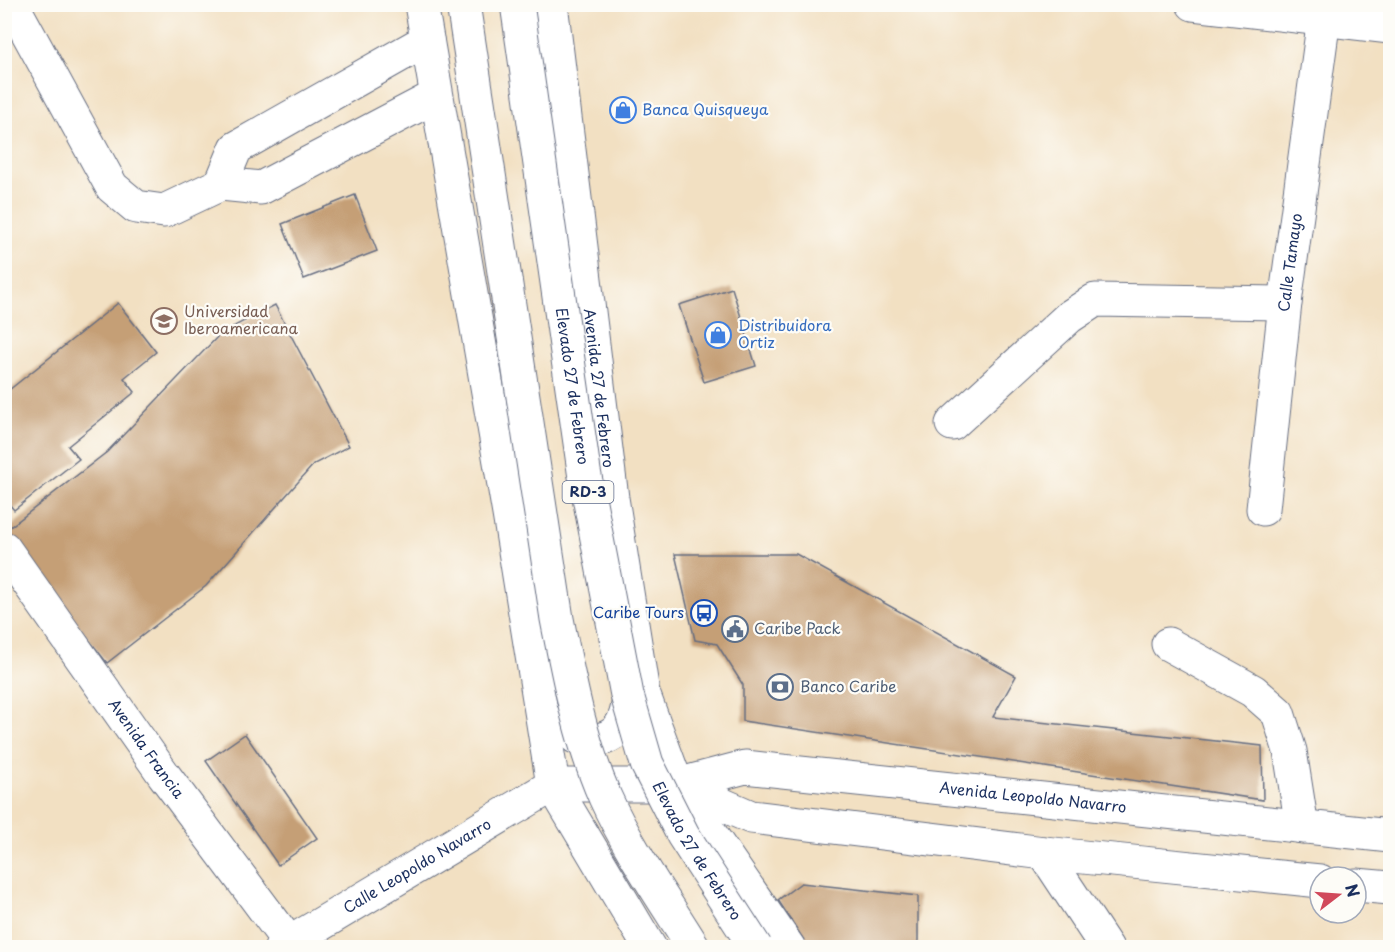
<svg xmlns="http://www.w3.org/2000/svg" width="1395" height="952" font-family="'Playpen Sans',sans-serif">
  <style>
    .building { fill: #c59f76 }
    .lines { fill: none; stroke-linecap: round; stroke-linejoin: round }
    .minor-casing { stroke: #666d81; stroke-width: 35 }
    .major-casing { stroke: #666d81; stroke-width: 35 }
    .minor { stroke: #fff; stroke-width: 33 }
    .major { stroke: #fff; stroke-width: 33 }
    .highway-bridge-casing { stroke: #666d81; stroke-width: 35; stroke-linecap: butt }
    .highway-bridge { stroke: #fff; stroke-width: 33 }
    .labels { text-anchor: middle; stroke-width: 4.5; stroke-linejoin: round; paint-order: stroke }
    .shield { fill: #fdfcf7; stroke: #5f6c8c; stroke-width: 1.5 }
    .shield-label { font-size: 14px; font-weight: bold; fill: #1b2f5e }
    .shop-label { font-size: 15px; fill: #366cbe; stroke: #fdfcf7; text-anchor: start }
    .street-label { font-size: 15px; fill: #1b2f5e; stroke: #fdfcf7 }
    .education-label { font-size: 15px; fill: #785e54; stroke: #fdfcf7; text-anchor: start }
    .transit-label { font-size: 15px; fill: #164399; stroke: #fdfcf7; text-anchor: end }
    .service-label { font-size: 15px; fill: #4e5e75; stroke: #fdfcf7; text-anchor: start }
  </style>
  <rect width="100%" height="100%" fill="#fdfcf7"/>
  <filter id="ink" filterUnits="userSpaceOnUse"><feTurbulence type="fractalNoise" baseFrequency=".0167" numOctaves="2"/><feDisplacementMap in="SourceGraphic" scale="12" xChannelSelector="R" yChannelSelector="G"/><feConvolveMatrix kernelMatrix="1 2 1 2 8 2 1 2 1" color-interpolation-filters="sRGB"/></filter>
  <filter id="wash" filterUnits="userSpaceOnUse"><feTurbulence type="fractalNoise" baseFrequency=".008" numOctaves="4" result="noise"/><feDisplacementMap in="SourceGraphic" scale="24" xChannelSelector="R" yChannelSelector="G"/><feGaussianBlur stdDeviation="1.35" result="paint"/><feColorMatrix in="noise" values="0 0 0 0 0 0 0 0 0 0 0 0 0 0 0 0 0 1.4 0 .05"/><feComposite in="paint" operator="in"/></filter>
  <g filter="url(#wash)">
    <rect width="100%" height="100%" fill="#f2e0c2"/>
    <g id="blocks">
      <g class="building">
        <path d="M629,103L631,113L618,116L615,106Z"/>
        <path d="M355,195L377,251L304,279L282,224Z"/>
        <path d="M732,288L756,366L704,382L679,305Z"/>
        <path d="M118,303L156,352L124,378L135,392L68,446L79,459L14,510L4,498V394Z"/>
        <path d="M275,305L349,446L314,464L206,586L107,663L5,531L107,452L221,333Z"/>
        <path d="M675,554H796L1016,676L993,717L1262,746L1263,800L743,721V685L717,644L695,640Z"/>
        <path d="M245,734L317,838L278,865L206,761Z"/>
        <path d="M801,883L918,896V948H809L778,900Z"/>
      </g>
    </g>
  </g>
  <g filter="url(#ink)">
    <use href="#blocks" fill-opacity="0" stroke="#666d81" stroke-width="1.5"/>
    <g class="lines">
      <defs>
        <g id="minor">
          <path d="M12,4L112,187L136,207L164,211L221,184L261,188L436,96"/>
          <path d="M1193,4L1390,27"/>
          <path d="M221,184L236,148L427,40"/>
          <path d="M952,424L1069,317L1095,300L1285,303"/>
          <path id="s1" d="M1263,509L1285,303L1324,18"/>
          <path id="s2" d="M4,548L164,775L293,948"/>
          <path d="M1168,644L1253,691L1278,713L1290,751L1302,827"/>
          <path d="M1044,853L1107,948"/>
          <path id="s3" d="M281,948L553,785"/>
        </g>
        <g id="major">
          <path d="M421,4L509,514L553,785L650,948"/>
          <path id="s4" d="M551,4L612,498L643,693L677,785L789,948"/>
          <path d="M562,723C567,730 572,736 579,739C593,744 614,738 621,725C628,714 630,696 628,684"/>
          <path id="s5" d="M553,785H677L745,767L1390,836"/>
          <path d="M677,785L751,817L1044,853L1320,881"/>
          <path d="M1356,885L1390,888"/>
        </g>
      </defs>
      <use href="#minor" class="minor-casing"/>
      <use href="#major" class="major-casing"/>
      <use href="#minor" class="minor"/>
      <use href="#major" class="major"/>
      <defs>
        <g id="highway-bridge">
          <path d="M463,4L557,619C569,679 580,740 605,797C629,850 663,898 694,948"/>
          <path id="s6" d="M517,4L584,471L627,695L647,764L683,835L756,948"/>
        </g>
      </defs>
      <use href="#highway-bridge" class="highway-bridge-casing"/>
      <use href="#highway-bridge" class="highway-bridge"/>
    </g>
  </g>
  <defs>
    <symbol id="shop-ring" viewBox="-11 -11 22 22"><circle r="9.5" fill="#fdfcf7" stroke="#3f7fe0" stroke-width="1.5"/><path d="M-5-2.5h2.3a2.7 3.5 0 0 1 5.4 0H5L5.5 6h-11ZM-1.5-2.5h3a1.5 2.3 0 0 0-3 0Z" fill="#3f7fe0"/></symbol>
    <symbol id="university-ring" viewBox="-11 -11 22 22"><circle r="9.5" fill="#fdfcf7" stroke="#8d6e63" stroke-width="1.5"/><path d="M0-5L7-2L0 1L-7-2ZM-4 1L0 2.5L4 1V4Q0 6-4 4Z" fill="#8d6e63"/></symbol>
    <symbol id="bus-ring" viewBox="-11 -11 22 22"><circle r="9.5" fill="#fdfcf7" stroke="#1a4fb4" stroke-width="1.5"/><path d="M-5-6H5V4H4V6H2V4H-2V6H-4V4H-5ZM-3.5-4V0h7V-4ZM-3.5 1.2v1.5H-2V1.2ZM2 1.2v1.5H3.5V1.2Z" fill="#1a4fb4"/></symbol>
    <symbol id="civic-ring" viewBox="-11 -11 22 22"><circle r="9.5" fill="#fdfcf7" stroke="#5c6f8a" stroke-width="1.5"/><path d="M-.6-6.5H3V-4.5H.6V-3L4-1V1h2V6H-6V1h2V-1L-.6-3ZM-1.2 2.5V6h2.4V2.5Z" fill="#5c6f8a"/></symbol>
    <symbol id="bank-ring" viewBox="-11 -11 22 22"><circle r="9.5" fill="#fdfcf7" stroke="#5c6f8a" stroke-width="1.5"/><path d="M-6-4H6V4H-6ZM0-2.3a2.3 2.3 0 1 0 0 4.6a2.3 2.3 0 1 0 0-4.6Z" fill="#5c6f8a"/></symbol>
  </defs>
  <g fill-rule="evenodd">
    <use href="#shop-ring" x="608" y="95" width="30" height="30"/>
    <use href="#university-ring" x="149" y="306" width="30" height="30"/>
    <use href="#shop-ring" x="703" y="320" width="30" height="30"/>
    <use href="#bus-ring" x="689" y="598" width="30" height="30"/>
    <use href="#civic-ring" x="720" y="614" width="30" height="30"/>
    <use href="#bank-ring" x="765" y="672" width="30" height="30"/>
  </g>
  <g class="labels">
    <rect class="shield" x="562.5" y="481" width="51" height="22" rx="4.5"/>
    <g class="shield-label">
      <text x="588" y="497">RD-3</text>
    </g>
    <g class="shop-label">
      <text x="642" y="115">Banca Quisqueya</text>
      <text x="738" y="331">Distribuidora<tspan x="738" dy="17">Ortiz</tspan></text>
    </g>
    <g class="street-label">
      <text dy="5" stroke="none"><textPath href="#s1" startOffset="248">Calle Tamayo</textPath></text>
      <text dy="5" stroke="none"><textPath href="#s6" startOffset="386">Elevado 27 de Febrero</textPath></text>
      <text dy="5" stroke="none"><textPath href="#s4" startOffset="387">Avenida 27 de Febrero</textPath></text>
      <text dy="5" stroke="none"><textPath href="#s2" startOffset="246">Avenida Francia</textPath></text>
      <text dy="5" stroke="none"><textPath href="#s5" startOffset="484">Avenida Leopoldo Navarro</textPath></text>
      <text dy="5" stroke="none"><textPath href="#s6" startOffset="872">Elevado 27 de Febrero</textPath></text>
      <text dy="5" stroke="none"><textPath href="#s3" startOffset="159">Calle Leopoldo Navarro</textPath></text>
    </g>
    <g class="education-label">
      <text x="184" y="317">Universidad<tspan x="184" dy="17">Iberoamericana</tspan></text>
    </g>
    <g class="transit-label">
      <text x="684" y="618">Caribe Tours</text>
    </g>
    <g class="service-label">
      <text x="754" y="634">Caribe Pack</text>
      <text x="800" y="692">Banco Caribe</text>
    </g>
  </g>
  <rect width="1395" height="952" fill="none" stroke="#fdfcf7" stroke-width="24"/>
  <g transform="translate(1338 895) rotate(73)"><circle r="28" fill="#fdfcf7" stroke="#a3aaba" stroke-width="1.5"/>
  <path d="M0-4.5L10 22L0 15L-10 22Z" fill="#d1495b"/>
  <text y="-9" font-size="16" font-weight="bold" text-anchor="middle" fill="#1b2f5e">N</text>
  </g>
</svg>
